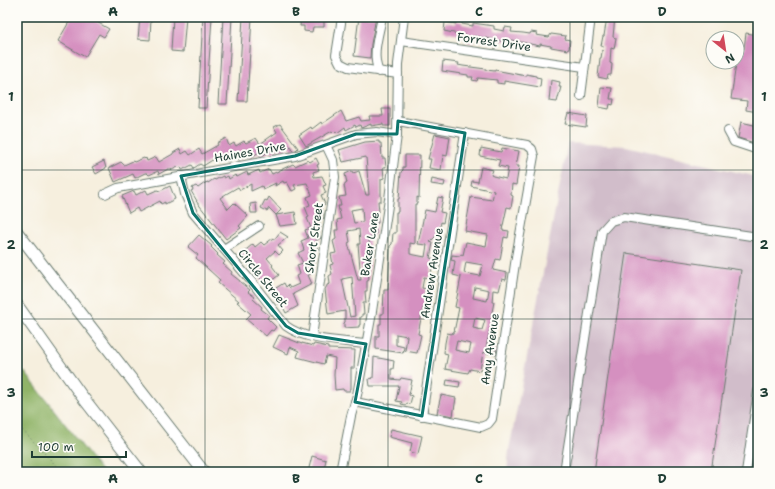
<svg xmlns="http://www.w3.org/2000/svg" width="775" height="489" font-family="'Shantell Sans',sans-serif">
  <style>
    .industrial { fill: #d1bdca }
    .forest { fill: #90b468; stroke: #58784e }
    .building { fill: #d590c0; fill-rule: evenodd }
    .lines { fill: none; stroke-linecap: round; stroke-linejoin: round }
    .minor-casing { stroke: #6a7b70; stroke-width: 10 }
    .highway-casing { stroke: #6a7b70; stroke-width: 13 }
    .path { stroke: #6a7b70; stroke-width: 1; stroke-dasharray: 1 3; stroke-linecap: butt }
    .minor { stroke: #fff; stroke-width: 8 }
    .highway { stroke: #fff; stroke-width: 11 }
    .marked { fill: none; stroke: #0f766e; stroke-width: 3; stroke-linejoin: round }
    .grid { fill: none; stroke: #1f3d34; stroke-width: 1; stroke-opacity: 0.55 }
    .labels { text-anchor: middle; stroke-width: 4; stroke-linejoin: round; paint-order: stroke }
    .street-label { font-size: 12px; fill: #1f3d34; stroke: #fdfcf7 }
    .neatline { fill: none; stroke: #1f3d34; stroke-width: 1.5 }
    .grid-label { font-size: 13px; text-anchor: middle; font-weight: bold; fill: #1f3d34 }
  </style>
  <rect width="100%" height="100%" fill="#fdfcf7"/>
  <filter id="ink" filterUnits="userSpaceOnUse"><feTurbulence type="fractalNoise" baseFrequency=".025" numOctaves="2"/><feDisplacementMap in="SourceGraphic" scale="8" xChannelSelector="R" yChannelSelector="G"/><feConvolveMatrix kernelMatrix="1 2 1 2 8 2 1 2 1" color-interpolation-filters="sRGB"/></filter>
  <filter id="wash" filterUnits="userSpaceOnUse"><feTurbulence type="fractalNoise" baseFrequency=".012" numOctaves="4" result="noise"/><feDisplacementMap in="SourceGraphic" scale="16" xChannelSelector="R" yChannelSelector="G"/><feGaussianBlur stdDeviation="0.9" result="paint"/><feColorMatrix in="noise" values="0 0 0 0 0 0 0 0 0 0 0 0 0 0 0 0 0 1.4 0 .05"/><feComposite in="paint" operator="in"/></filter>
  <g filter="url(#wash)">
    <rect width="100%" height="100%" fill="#f6efde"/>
    <path class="industrial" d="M568,143L626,146L758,177V472H507L509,450Z"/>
    <path class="forest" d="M24,371L102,472H17V376Z"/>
    <g id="blocks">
      <g class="building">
        <path d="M72,17H88L109,29L104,37L99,34L85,57L58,41Z"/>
        <path d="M140,17H151L150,40L138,39Z"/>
        <path d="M173,17H186L183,52L171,51Z"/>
        <path d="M203,17H212L206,108H198Z"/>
        <path d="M223,17H232L227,104H218Z"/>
        <path d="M243,17H252L247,101H238Z"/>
        <path d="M301,17H324V27H313L312,32L304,31V26H300Z"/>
        <path d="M359,17H376L371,44L370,58L354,56Z"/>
        <path d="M607,17H615L613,37L616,38L614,49L611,48L610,63L612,64L611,75H608L607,79L598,77L600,58H601L603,46H601L603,36H604Z"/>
        <path d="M456,21L462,22V24L473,26V23L494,26V29L504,31L505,27L512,28L511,32L523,33L530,34L531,32L537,33L536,35L549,37L551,34L566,36L565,39L570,40L569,48L568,50L551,47V46L540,44V46L511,40V42L502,41L474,36L473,43L467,42L468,36L444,31L445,22L456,24Z"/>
        <path d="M746,33L758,35V112L746,110L747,101L731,99L738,49H744Z"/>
        <path d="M443,61L459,63L458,65L463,66L486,69V70L495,71V70L526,76V74L536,76V77L541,78L540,87L504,81V84L497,83V80L478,78L477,81L472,80L473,77H468V75L442,71Z"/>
        <path d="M551,80L560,82L559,87H561L557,102L549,101Z"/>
        <path d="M601,87L612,88L610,99H614L613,105L610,104L609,109L599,107Z"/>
        <path d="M382,109H390V126H383V124L371,126V124L361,128L360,125L356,127L355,125L346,130L345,127L337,133L336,131L334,133L332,131L306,146L299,135L311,127L312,129L321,122L322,124L341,111L346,121L359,117L361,121L370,120L369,116H383Z"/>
        <path d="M568,113L587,116L586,127L565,124Z"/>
        <path d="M741,122L758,126V144L738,138Z"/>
        <path d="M280,124L298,148L296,150L293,151L290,146L281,151L279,148L273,153L271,151L261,156L259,152L250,158L249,156L247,157L246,155L239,160L237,157H235L228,162L226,159L224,161L222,158L215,162L214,159L203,166L200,164L194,168L192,165L182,170L181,167L179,168L178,167L172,170L171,169H168L159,174L158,171L149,175L147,173H145L135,178L133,174L115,182L109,168L121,162L124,165L133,161L134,162L144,158L145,159L146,158L147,161L156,157L159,162L173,154V153L180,149L182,154L187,151L190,155L199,149L202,154L218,145L217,143L226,138L229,146L234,143L236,146L244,141L246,143L256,138L260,144L277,132L274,127Z"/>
        <path d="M435,134L450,137L447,156L443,155L441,170L429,168L431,159H428Z"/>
        <path d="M379,141V143H381L382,158H385L386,167H383L384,178L381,179V201H378L379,212H377L378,223L375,224V226L376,234L373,235V237L369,238L370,269H368L369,280L367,281V291H365L366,303H363L364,314H362V317H360V325H359V327L344,328V323L345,322V311L328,314L325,289L327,286V285L330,284L329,276L332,274L330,265L333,264L331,254L336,253L333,241L336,239L335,230H338L337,220L341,219L338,206H341L339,197L346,196L344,185H345V183H347L345,174L352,171L353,173L359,171L366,195H369L366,157L343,162L339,150L365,142ZM362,208L363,222L354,223L351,210ZM359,229L360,244H358L361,280H358L348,243L350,242L348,231ZM352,277L355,316L350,317L342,279Z"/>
        <path d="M481,148L501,152L502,148L519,151L516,166H519L516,185L512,184L511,195L513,196L511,208L507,207L502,230L509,231L508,238L504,237L500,260L496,259L493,270L507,273L506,280L502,279L499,291L493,290L492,302H494L491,317L496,318L494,329H490L486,348L497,350L496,355L483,352L480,371L470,369L468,373L445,369L448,354L444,353L445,343L447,333L452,334L453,332H454L459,308L455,307L461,277L453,275L455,261L451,260L452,255L460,256L461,254L463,255L466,242L486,246L488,235L465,231L471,197L492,200L494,191L471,186L472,181L478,182L481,167L493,170L491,175L493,176L506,179L508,168L498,166L500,160L480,156ZM466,262L483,265L480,276L464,273ZM475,287L489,290L487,301L473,298ZM475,318L485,320L482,330L473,328ZM457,341L471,344L469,353L455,350Z"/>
        <path d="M405,155H420L419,198L417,197V204H415V244L410,243V254L425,257L427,245L418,244L425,210L435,212L438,197L443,198L440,212L445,213L443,223L441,222L439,233L430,242L433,243L430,258L434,259L430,278L424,277L422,288L426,289L424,298L428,299V309L423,308L418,334L421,335L417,353L405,351L407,336L396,334V345L404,347L403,353L376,349V336H379V324H381V314H383L384,290H388L390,246L392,244L393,233H396V212H398V199H399L401,172L403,170V167H405Z"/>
        <path d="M316,158L319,164L317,165L319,170L313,172L314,177L322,176L326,185L323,186L326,193L321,195L325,204L321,206L324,214V218L319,220L321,228L317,229L321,238L316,240L317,242L315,243L318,249L315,251V252L313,253L316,262L310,264L313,273L308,275L312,284L293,294L298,306L286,313L281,303L278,304L271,291L284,283L286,287L288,285L290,288L299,284L296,276L300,274L297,265L303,263L298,253L304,250L301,241L308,238L305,230L311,228L307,218L309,217L305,207L310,205L307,197L312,195L307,183L294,185L296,189L292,191L287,182L284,183L283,181L275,186L276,183L263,189L262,186L251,191V184L240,190L238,187L226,194L220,198L228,209L234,203L248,216L239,226L241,228L226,239L196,201H197L191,191L193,190L192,188L196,186L198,188L205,183L208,182V183L214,179L215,180L223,176L224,178L228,176L229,179L235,175L237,177L247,172L248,175L259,170L260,173L269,169L272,174L293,164L295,166L308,160L310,162Z"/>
        <path d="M104,161L106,168L96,174L92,167Z"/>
        <path d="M432,179L445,182L444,186L431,184Z"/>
        <path d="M170,186L175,199L165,204V202L161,204L160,201L139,212L137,208L129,213L122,196L134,191L136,195L146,190L148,194L157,190L160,191Z"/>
        <path d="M269,197L281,210L276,215L295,212L297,224L280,226L276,215L269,208L267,211L261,208L265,200L267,201Z"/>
        <path d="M256,203L257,213H251L250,204Z"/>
        <path d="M280,232L288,237L278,245L283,251L279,255L275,251L267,258L273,265L272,266L279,275L266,285L240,255L253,244L255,247L261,242L264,245L273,238L274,240Z"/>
        <path d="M199,235L212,246L211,247L218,254L217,255L225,262L223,264L232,272L231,274L240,281V282L250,290L248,292L255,297L253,299L262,307L261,309L269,315L267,318L276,327L273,331L271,330L266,336L246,319L251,314L237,302L239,301L218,283L220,280L196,258L198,255L188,247Z"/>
        <path d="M626,253L741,270L711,472H594Z"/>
        <path d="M279,335L302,344V343L313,346L314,344L328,347V349L355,350L354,368H351V389H350V391H344L343,389L335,390L334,375L335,358L326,356L324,364L297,357L299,351L290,347L288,354L273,347Z"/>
        <path d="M374,357L394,361L393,369H391V379L400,380L401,378L412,380L409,395L412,396L410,404L407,403L406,405L401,404L402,402L396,401L399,386H370L369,379L373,378Z"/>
        <path d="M447,380L460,382L459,387L446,385Z"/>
        <path d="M441,395L456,398L453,416L437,413Z"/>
        <path d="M391,429L422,436L418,454L410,452L412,443L389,437Z"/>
        <path d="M312,456L326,460L323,472H308Z"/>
      </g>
    </g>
  </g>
  <g filter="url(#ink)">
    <use href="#blocks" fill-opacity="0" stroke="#6a7b70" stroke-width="1"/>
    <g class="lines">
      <defs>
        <g id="minor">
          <path d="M342,17L336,55L340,63L348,67L398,74"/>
          <path d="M401,41L584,67"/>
          <path d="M379,72C371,55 379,34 382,17"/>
          <path d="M581,96L591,17"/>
          <path d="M728,131L734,142L758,150"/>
          <path d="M181,176L185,194L193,213L251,281L286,326C306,341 342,341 366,344"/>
          <path d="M105,194L118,188L295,156L356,134L377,132L397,135"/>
          <path d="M224,249L259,226"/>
          <path d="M312,337L335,177L333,160L326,145"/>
          <path d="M355,402L481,427L488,424L492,419L516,257L534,156L532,149L527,145L398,121"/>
          <path d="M422,416L465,133"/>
          <path d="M340,472L351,416L357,395L371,318L389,199L397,135L398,64L404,17"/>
          <path d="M564,472L602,231L611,221L624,217L758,237"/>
          <path d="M746,472L758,391"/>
        </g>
        <g id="highway">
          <path d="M17,232L48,272L204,472"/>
          <path d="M17,305L81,395L141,472"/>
        </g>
      </defs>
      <use href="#minor" class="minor-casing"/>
      <use href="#highway" class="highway-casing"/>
      <path class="path" d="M17,424L62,472"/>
      <use href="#minor" class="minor"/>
      <use href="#highway" class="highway"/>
    </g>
  </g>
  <path class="marked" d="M398,121L465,133L422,416L355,402L366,344L298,333L286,326L193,213L181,176L295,156L356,134H397Z"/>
  <path class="grid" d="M205,17V472M388,17V472M570,17V472M17,170H758M17,319H758"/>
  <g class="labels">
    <g class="street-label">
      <text transform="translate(494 42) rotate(8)" y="4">Forrest Drive</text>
      <text transform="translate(250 152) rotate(-10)" y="4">Haines Drive</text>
      <text transform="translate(314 238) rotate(-82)" y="4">Short Street</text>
      <text transform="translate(370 244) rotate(-81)" y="4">Baker Lane</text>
      <text transform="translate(432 273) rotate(-81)" y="4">Andrew Avenue</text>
      <text transform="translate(263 278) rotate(51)" y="4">Circle Street</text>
      <text transform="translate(490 349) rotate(-82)" y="4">Amy Avenue</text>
    </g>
  </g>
  <rect width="775" height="489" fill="none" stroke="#fdfcf7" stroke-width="44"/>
  <g transform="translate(725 50) rotate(150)"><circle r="19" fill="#fdfcf7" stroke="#a4b0a9"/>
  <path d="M0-3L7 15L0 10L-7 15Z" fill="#d1495b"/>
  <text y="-6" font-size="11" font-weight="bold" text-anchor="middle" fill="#1f3d34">N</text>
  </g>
  <path d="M32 451v6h94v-6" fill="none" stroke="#1f3d34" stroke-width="2"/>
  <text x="38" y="451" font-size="12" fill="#1f3d34" stroke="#fdfcf7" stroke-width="3" paint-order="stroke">100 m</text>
  <rect x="22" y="22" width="731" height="445" class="neatline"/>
  <g class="grid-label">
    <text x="113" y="16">A</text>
    <text x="296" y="16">B</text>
    <text x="479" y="16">C</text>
    <text x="662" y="16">D</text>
    <text x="11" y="101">1</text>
    <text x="764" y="101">1</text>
    <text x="11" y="249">2</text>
    <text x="764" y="249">2</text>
    <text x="11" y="397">3</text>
    <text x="764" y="397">3</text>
    <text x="113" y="483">A</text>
    <text x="296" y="483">B</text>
    <text x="479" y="483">C</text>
    <text x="662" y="483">D</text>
  </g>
</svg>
